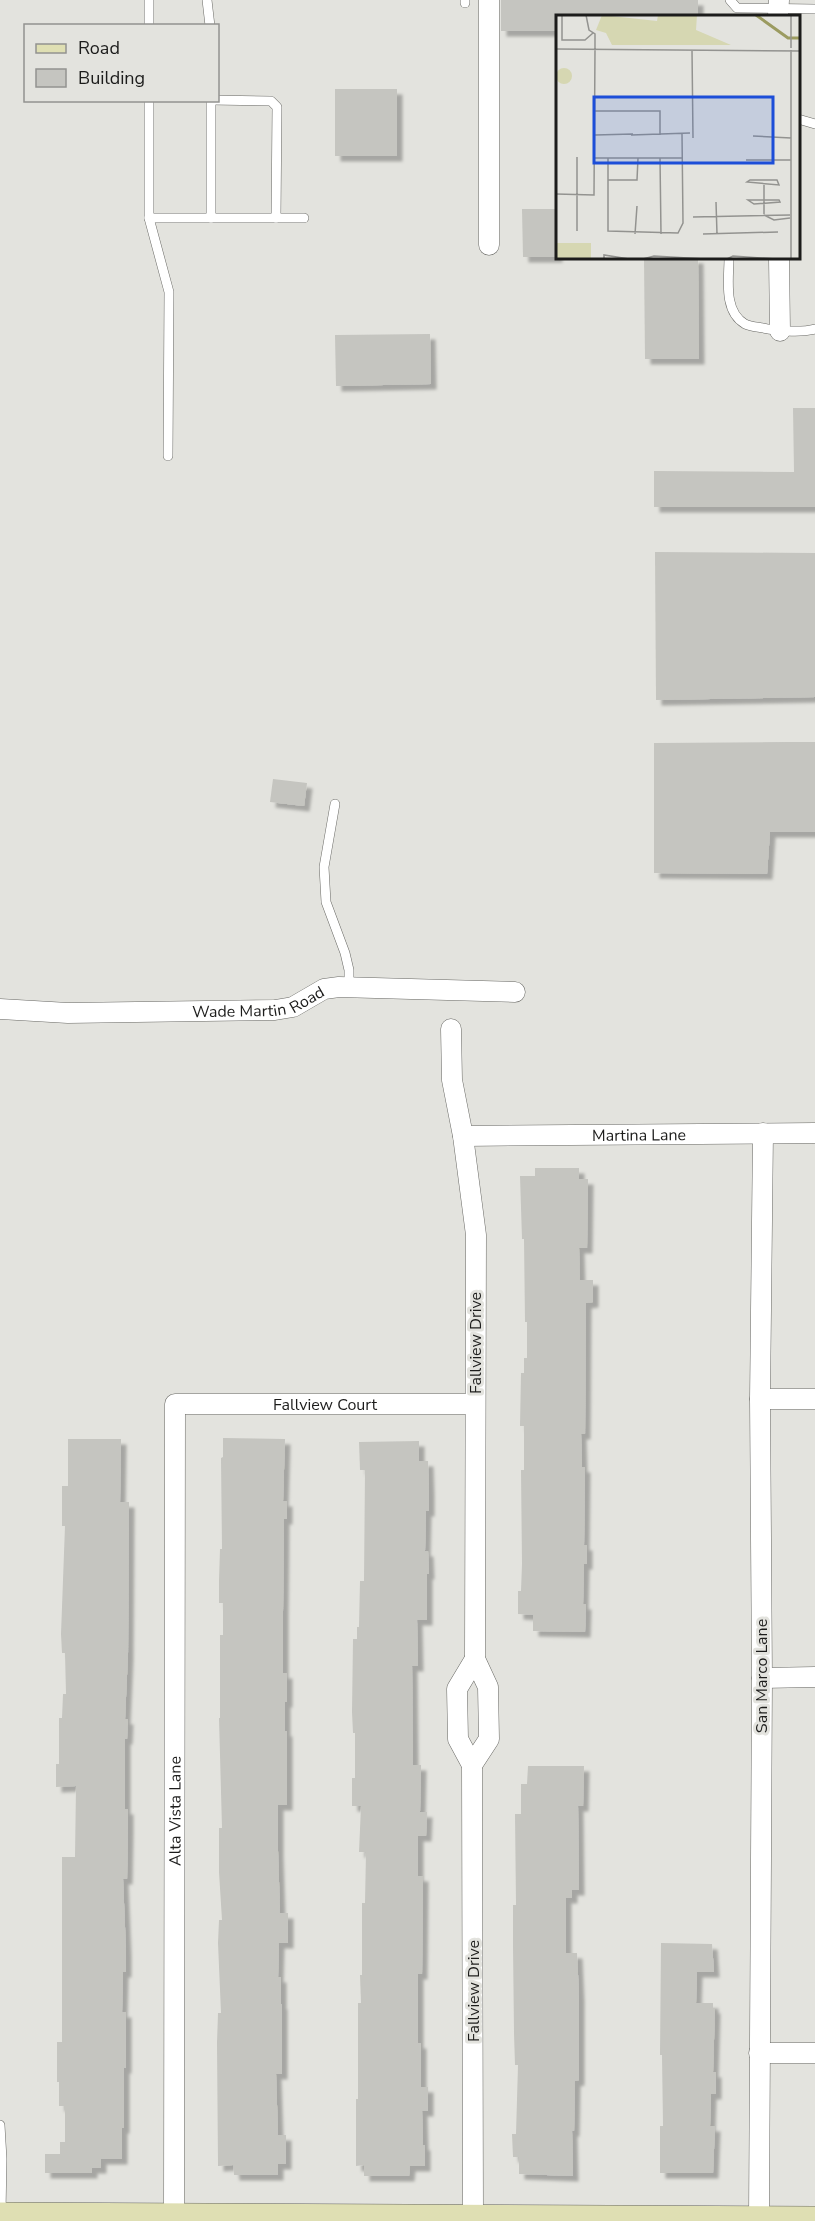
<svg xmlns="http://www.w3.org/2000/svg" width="815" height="2221" font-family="'Nunito Sans',sans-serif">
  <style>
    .building { fill: #c5c5c0; filter: url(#shadow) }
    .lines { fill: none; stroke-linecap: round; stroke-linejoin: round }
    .lane-casing { stroke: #686864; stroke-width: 10 }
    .street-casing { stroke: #686864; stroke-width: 21 }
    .secondary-casing { stroke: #686864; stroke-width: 28 }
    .lane { stroke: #fff; stroke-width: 9 }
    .street { stroke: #fff; stroke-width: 20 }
    .secondary { stroke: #dfdfb3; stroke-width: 27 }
    .labels { text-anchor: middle; stroke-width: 6; stroke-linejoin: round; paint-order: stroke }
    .street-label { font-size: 16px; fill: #1c1c1b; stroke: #e3e3de }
    .inset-river { fill: none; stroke: #9b9b60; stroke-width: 3 }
    .inset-road { fill: none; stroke: #939390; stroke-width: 1.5 }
    .view { fill: #1d4ed8; fill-opacity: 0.15; stroke: #1d4ed8; stroke-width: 3 }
    .inset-edge { fill: none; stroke: #1c1c1b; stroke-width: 3 }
  </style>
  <defs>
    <filter id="shadow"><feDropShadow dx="5.5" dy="5.5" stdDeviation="1.5" flood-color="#0004"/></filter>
  </defs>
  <rect width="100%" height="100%" fill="#e3e3de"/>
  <g class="building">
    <path d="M501,0H698V16H557V31H501Z"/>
    <rect x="335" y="89" width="62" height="67"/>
    <path d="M522,209H557V257H523Z"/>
    <path d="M644,258H698L699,359H645Z"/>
    <path d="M430,334L431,384L336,386L335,335Z"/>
    <path d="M793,408H815V507H654V471L794,472Z"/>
    <path d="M655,552L815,553V697L656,700Z"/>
    <path d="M791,742H815V832H770L767,874L654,873V743Z"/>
    <path d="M273,779L307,783L304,806L270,802Z"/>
    <path d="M535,1168H579V1179H588L587,1248H579L580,1280H593V1302L586,1303L585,1434H581L582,1467H585L584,1545H587V1564H584L583,1604H586L585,1632L533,1631V1615L518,1614V1591H521L522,1564L521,1470H524V1426H520L521,1373H524V1358H527V1322H525L524,1239H522L520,1176H535Z"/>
    <path d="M223,1438L285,1439L283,1501H287V1519H284L283,1611V1673H287V1702H285V1731H287V1805H278V1851L280,1913H288V1943H279L278,1977H281V2004H282V2074H276L278,2135H286V2164H278V2175H234L233,2165L218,2166L217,2043L218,2013H221L218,1943L219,1920H222L219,1872V1828H222L219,1718H220V1635H223V1603H219V1581L220,1549H222L221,1458L223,1457Z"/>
    <path d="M68,1439H121L120,1502H129L128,1654L125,1719H128L127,1739H125V1809H128V1828L127,1879H123L126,1951V1972H123L122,2012H126V2068H124V2128H122V2159H101V2168H92V2173H45V2154H60V2142H65V2106H59V2082H57V2042H62V1857H75L76,1786L56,1787V1764H59V1718H62L63,1694H66L65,1653H62L61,1634L65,1526H62V1486H68Z"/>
    <path d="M419,1441V1461H428L429,1490V1511H426L425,1551H428L429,1574H427V1620H417L418,1666H412L413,1765H421L420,1812H427L426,1836H418V1876H423L422,1974H418V2043H421V2087H428V2111H422L423,2145H425V2166H410L409,2176H364V2165L356,2166V2099H358V2003H361L360,1975H362V1903H365L366,1852H359L361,1806H352V1778H355V1733H353L352,1712L353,1639H357V1627H359L360,1581H364L365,1470H360L359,1442Z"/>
    <path d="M528,1766H584L583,1806H578L579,1890H572V1898H566V1953H577L579,1996V2080L575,2081L574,2131H572L573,2176L519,2174V2157H513L512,2134H516L518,2065H515L514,2033L513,1945V1905H516L515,1814H521V1784H527Z"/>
    <path d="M661,1943L712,1944L714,1972H697L696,2003H713V2008H715L713,2072H716V2094H711L710,2126H715L713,2173H660V2126H663L662,2055H660Z"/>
  </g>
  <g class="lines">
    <defs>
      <g id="lane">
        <path d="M207,0L210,26"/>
        <path d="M465,0V3"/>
        <path d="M730,0L737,8L815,9"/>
        <path d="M149,26V0"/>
        <path d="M149,100V218L169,292L168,456"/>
        <path d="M211,100L271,101L277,107L276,218"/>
        <path d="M211,101V218"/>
        <path d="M798,119L815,124"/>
        <path d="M149,218H304"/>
        <path d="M729,258C729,279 723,311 745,324C751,327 760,327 768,329C783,331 800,333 815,329"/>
        <path d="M335,804L324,867L326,902L345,953L349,970V988"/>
        <path d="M0,2125L2,2159L1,2213"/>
      </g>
      <g id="street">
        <path d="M489,0V245"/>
        <path d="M778,16L779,0"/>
        <path d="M779,258L780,331"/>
        <path id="s1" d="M0,1009L68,1013L275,1010L293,1007L324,989L339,987L515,992"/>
        <path d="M451,1029L452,1080L463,1136L476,1235L475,1659L488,1687L489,1739L472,1765"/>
        <path id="s2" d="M463,1136L815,1133"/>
        <path d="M760,1399H815"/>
        <path d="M762,1678L815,1677"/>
        <path d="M759,2053H815"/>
        <path id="s3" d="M174,2217L175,1404H475"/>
        <path d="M473,2217L472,1765L458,1739L457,1689L475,1659"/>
        <path d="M759,2220L762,1678L760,1399L763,1133"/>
      </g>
      <path id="secondary" d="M0,2216L815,2220"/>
    </defs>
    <use href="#lane" class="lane-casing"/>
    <use href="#street" class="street-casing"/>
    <use href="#secondary" class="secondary-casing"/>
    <use href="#lane" class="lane"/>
    <use href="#street" class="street"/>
    <use href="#secondary" class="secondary"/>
  </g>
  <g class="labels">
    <g class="street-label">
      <text dy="6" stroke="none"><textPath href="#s1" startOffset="260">Wade Martin Road</textPath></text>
      <text dy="6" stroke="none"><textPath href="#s2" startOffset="176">Martina Lane</textPath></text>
      <text transform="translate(475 1343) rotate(-90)" y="6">Fallview Drive</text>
      <text dy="6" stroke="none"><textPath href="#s3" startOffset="963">Fallview Court</textPath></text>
      <text transform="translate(761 1676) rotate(-90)" y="6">San Marco Lane</text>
      <text dy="6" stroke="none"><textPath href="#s3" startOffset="406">Alta Vista Lane</textPath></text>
      <text transform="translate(473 1991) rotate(-90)" y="6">Fallview Drive</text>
    </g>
  </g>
  <g transform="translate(556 15)">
    <rect width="244" height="244" fill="#e3e3de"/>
    <path d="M46,0L101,6L102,0H141L140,15L175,30H56L50,18L40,15ZM0 61a8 8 0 1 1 16 0a8 8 0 1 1-16 0ZM0,228H35V244H0Z" fill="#d6d7b2"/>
    <path class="inset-river" d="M200,0L232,23H245"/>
    <path class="inset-road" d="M6,0V25H29L37,18M235,0V33M0,34L245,36M136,35L137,123M38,96H104V120M39,120L77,119M75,120L134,118M197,121L235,123M38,143H126M52,143V216L122,218L127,208L126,119M104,143L105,219M190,145H235M52,165H81L82,143M221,165L223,170L191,167L194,165ZM0,179L38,180L39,34V19L33,15L30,0M192,185H223L224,187L198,189ZM160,187L161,219M208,199V170M208,200L218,205L234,203M137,202L234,200M21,216V142M79,219L81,191M147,219L222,217M48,244V240L73,244M87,244L98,241L149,244M171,244L177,241L220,244M235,244V35"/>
    <path class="view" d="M38,82H217V148H38Z"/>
    <rect width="244" height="244" class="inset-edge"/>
  </g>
  <rect x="24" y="24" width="195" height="78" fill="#e3e3de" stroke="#939390" stroke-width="1.5"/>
  <rect x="36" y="44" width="30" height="9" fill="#dfdfb3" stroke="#939390" stroke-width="1.5"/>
  <text x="78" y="54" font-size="18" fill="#1c1c1b">Road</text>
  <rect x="36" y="69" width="30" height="18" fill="#c5c5c0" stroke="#939390" stroke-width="1.5"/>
  <text x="78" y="84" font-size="18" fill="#1c1c1b">Building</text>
</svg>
